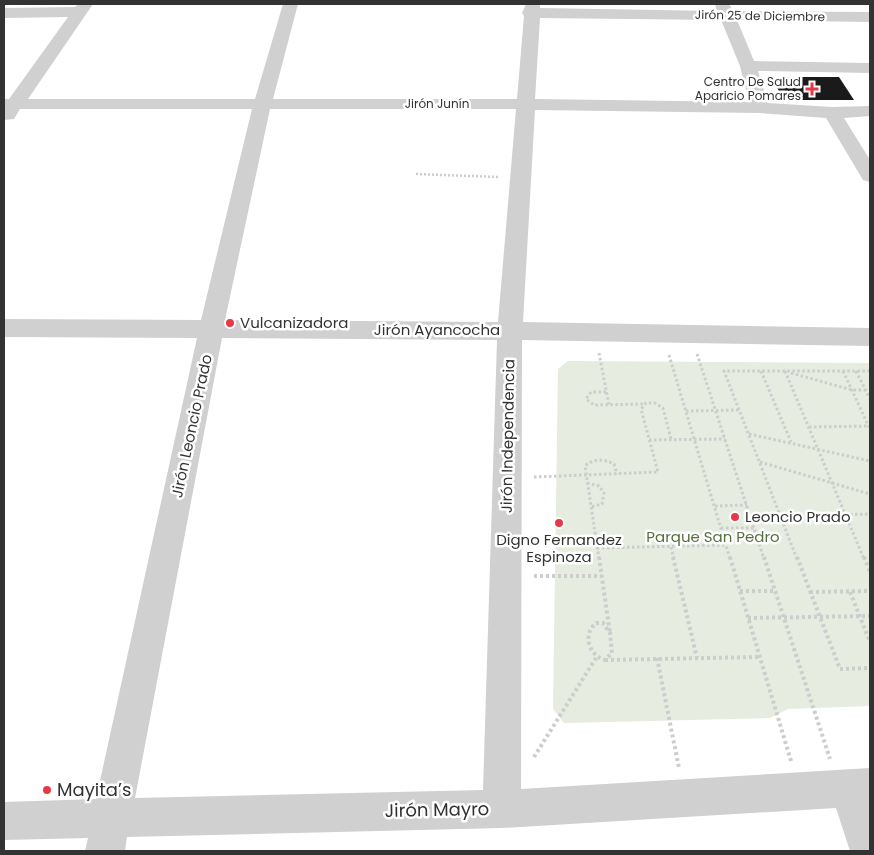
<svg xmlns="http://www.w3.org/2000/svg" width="874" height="855" font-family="Poppins,sans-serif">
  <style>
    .green { fill: #e6ecdf }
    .building { fill: #1a1a1a }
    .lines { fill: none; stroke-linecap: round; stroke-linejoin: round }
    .path-far2 { stroke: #cdcdcd; stroke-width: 2.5; stroke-dasharray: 2 2; stroke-linecap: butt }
    .path-far1 { stroke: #cdcdcd; stroke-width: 3; stroke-dasharray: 2.5 2.5; stroke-linecap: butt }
    .path { stroke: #cdcdcd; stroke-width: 4; stroke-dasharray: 3 3; stroke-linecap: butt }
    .minor { fill: #d0d0d0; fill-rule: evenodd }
    .poi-dot { fill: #e63946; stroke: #fff; stroke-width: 2 }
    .labels { text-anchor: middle; stroke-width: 5; stroke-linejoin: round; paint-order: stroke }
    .far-street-label { font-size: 12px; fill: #333; stroke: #fff }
    .far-poi-label { font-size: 12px; fill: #333; stroke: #fff; text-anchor: end }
    .poi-label { font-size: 15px; fill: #333; stroke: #fff; text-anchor: start }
    .street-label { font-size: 15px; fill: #333; stroke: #fff }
    .park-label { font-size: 15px; fill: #56703f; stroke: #fff }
    .near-poi-label { font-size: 18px; fill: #333; stroke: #fff; text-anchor: start }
    .near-street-label { font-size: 18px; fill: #333; stroke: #fff }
  </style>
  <rect width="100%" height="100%" fill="#fff"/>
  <path class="green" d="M568,361L870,363V706L788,709L770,718L564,723L553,709L558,369Z"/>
  <path class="building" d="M771,77H839L854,100H784Z"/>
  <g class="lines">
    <path class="path-far2" d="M416,174L498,177"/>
    <g class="path-far1">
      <path d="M599,353L609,405"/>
      <path d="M697,354L764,559"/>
      <path d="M669,355L730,559"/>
      <path d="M761,371L791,442"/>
      <path d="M785,371L864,559"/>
      <path d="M843,371L870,429"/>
      <path d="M856,371L870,399"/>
      <path d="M791,373L852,390H866"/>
      <path d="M606,392H591L586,399L594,405L643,404"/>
      <path d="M686,411L740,410"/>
      <path d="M809,427L870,426"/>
      <path d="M749,434L870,461"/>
      <path d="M649,440L725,439"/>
      <path d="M760,462L870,494"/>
      <path d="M534,477L658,472L641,409L646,403H655L663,408L671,439"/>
      <path d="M587,483L599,486L604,493L602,504L591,507"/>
      <path d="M715,506L747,505"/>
      <path d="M750,517L870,514"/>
      <path d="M721,528H754"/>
      <path d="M671,547L674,559"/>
      <path d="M597,548L727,545"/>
      <path d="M599,559L585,466C594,458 604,459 614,464L617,474"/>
      <path d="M797,559L724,371H870"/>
    </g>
    <g class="path">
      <path d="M599,557L610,633"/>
      <path d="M673,557L697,658"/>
      <path d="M730,557L791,761"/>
      <path d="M764,557L830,759"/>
      <path d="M797,557L840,669L870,668"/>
      <path d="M864,557L870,572"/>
      <path d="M534,576H601"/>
      <path d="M740,591H775"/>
      <path d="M810,592L870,591"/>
      <path d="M850,592L870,642"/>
      <path d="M748,618L870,616"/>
      <path d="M596,623H603L610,633L612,653L605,660C589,656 582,634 596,623Z"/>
      <path d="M657,658L679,768"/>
      <path d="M605,660L760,657"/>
      <path d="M534,757L596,658"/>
    </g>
    <path class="minor" d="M78,4H93L28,99H255L283,4H298L273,99H517L524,16L522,13L526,4H540V8L717,11L715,4H729L733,11L870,12V22L737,20L754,61L870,63V73L758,71L768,103L832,107L870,106V116L844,118L870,160V182L863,180L826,118L760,113L535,110L523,322L870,328V346L522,340L521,789L870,768V851H850L836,808L502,828L127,837L125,851H85L88,838L4,840V802L96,799L197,338L4,337V319L201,320L252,109H20L14,119L4,120V99H9L68,17L4,18V8L75,7ZM540,18L721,20L740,66L749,102L535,99ZM270,109H516L498,322L225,320ZM222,338L497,340L483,790L135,798Z"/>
  </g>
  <g class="poi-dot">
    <path d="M809.5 81.5h5v5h5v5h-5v5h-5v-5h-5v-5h5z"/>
    <circle cx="230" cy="323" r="5"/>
    <circle cx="735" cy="517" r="5"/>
    <circle cx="559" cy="523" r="5"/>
    <circle cx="47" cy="790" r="5"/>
  </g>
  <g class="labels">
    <g class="far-street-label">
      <text transform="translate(760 16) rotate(1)" y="4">Jirón 25 de Diciembre</text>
      <text x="437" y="108">Jirón Junín</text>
    </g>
    <g class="far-poi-label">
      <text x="801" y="86">Centro De Salud<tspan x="801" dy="14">Aparicio Pomares</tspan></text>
    </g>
    <g class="poi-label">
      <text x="240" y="328">Vulcanizadora</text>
      <text x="745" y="522">Leoncio Prado</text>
      <text x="559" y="545" text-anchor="middle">Digno Fernandez<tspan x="559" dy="17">Espinoza</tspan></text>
    </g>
    <g class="street-label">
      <text x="437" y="335">Jirón Ayancocha</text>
      <text transform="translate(192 426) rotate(-78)" y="5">Jirón Leoncio Prado</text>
      <text transform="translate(508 436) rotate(-89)" y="5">Jirón Independencia</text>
    </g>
    <g class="park-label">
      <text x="713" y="542">Parque San Pedro</text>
    </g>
    <g class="near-poi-label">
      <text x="57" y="796">Mayita’s</text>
    </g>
    <g class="near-street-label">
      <text transform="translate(437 810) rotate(-1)" y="6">Jirón Mayro</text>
    </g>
  </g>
  <rect width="874" height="855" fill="none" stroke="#333333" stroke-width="10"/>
</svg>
